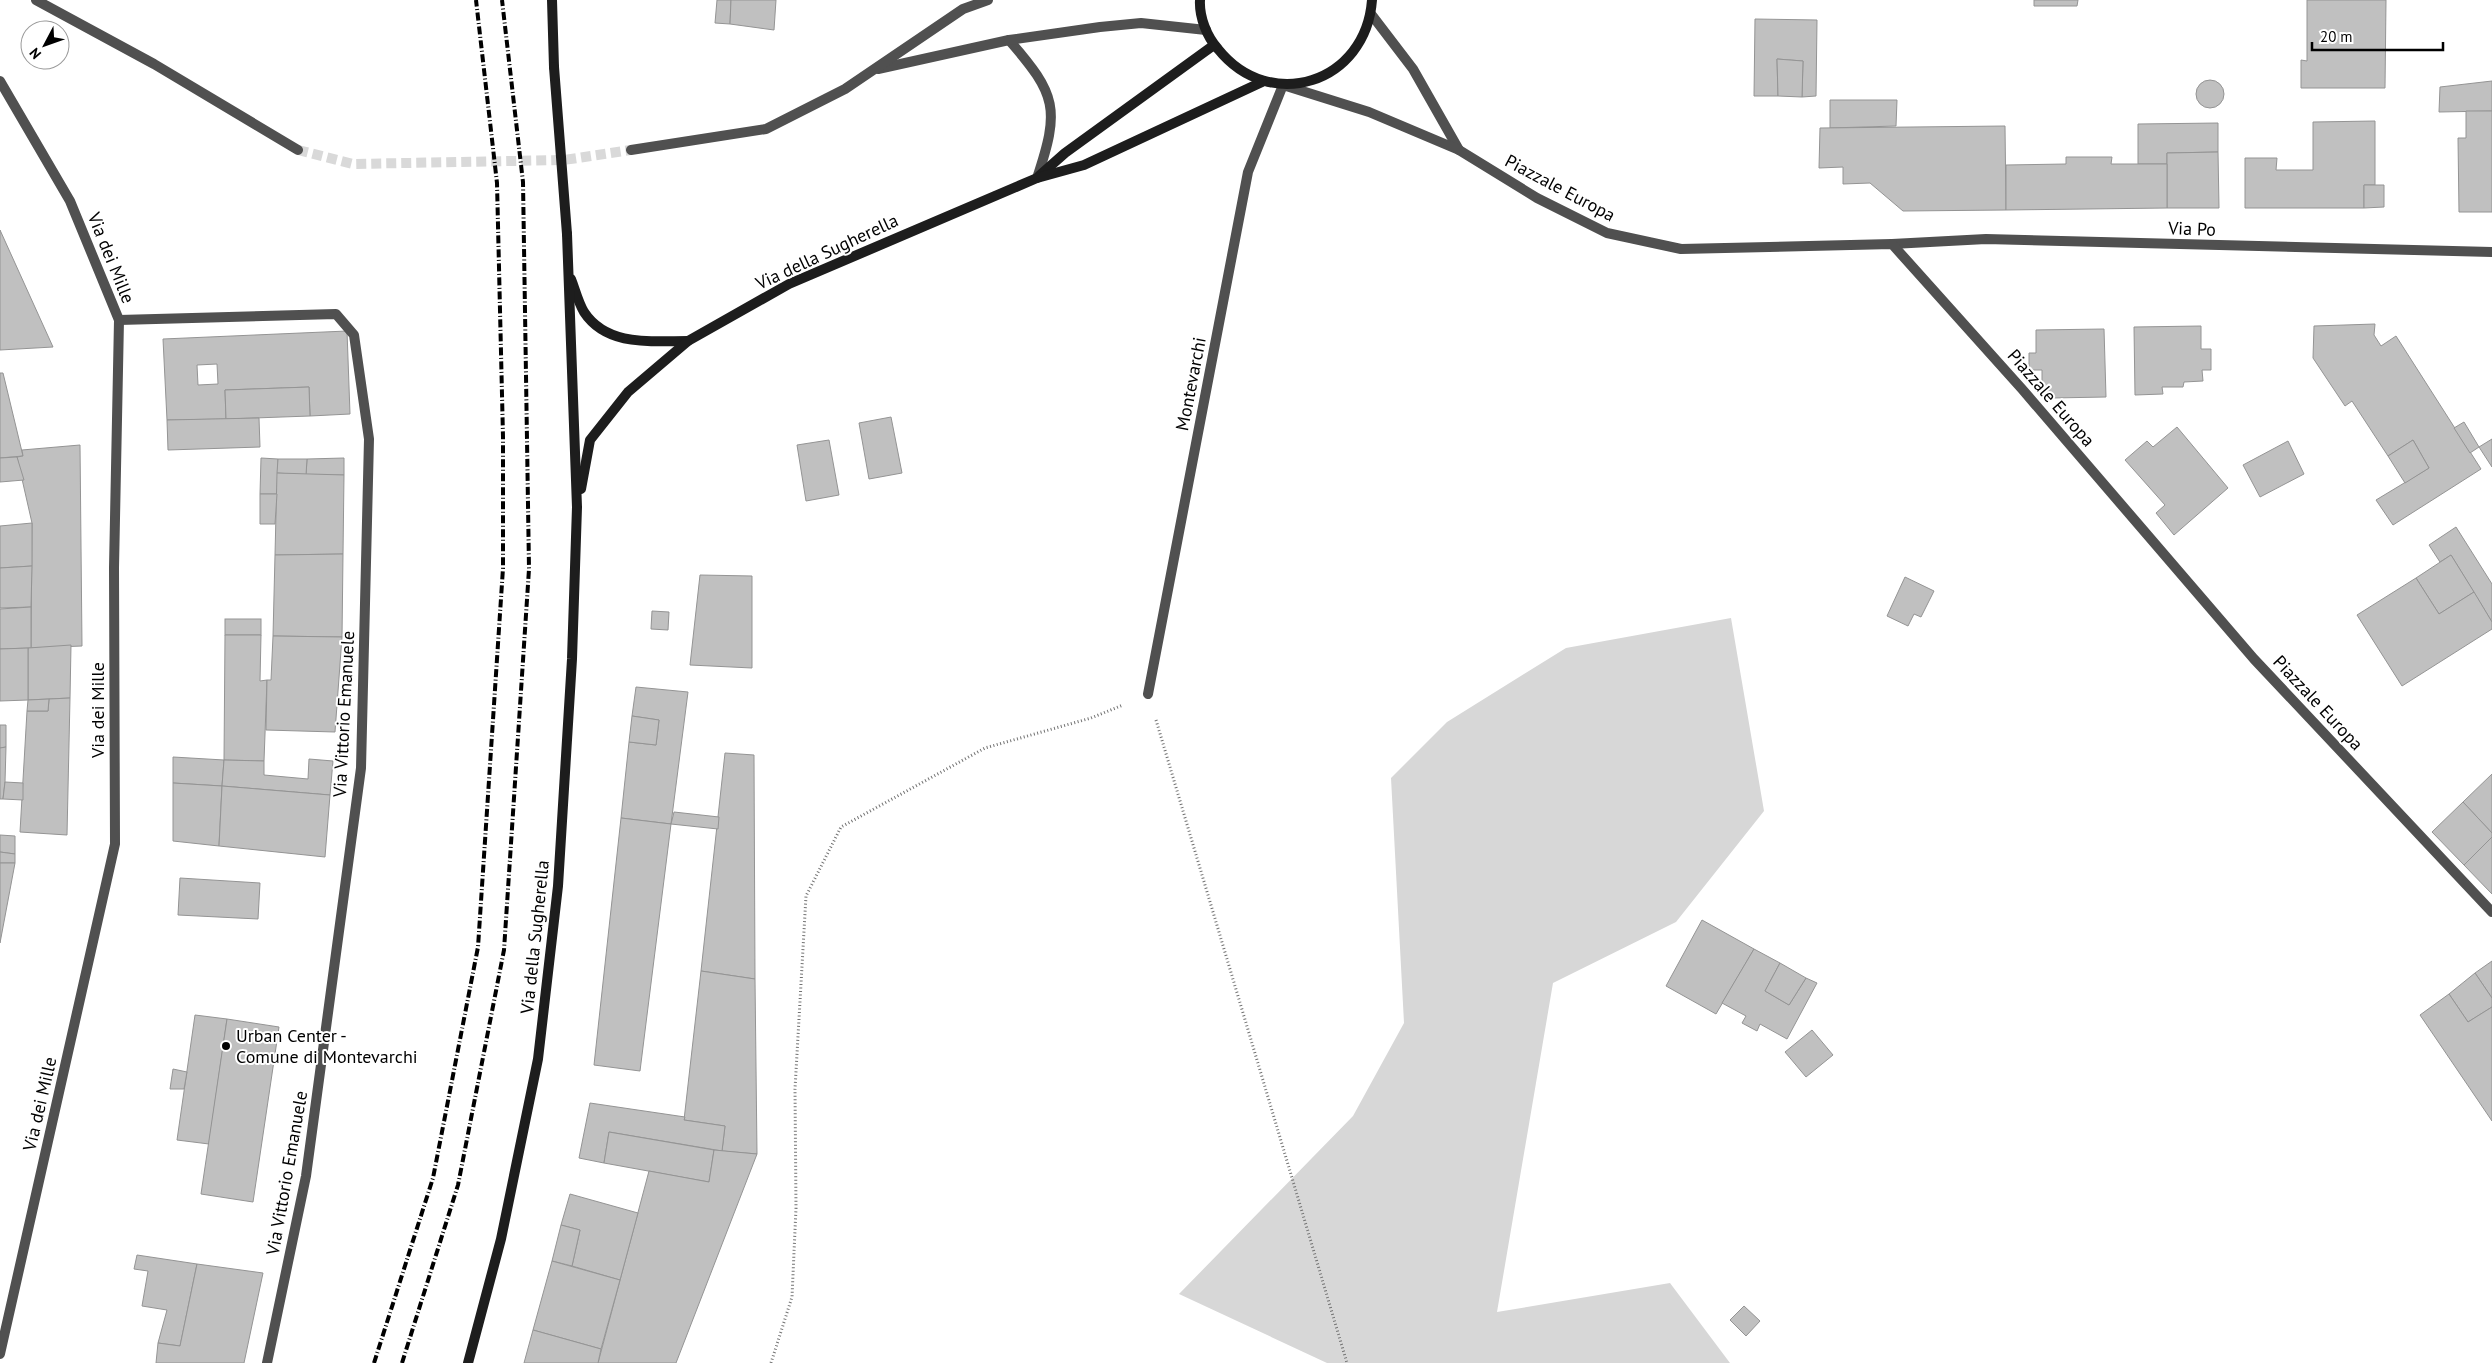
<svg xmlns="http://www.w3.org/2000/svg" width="2492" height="1363" font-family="'PT Sans',sans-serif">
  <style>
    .green { fill: #d7d7d7 }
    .building { fill: #c0c0c0; stroke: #949494; fill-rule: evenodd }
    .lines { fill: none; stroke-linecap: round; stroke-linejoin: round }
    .street-tunnel { stroke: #d9d9d9; stroke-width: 10; stroke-dasharray: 10 5; stroke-linecap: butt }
    .path { stroke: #727272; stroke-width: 3; stroke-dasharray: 1 2.5; stroke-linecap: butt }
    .street { stroke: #505050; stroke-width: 10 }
    .secondary { stroke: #1d1d1d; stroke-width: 10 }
    .rail { stroke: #000; stroke-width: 4; stroke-dasharray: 8 2.5 1 2.5; stroke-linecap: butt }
    .secondary-bridge { stroke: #1d1d1d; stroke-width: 10 }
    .poi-dot { fill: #000; stroke: #fff; stroke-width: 2 }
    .labels { text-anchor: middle; stroke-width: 4; stroke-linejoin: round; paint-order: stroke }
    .street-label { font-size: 18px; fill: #000; stroke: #fff }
    .poi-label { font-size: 18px; fill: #000; stroke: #fff; text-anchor: start }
  </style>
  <rect width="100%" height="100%" fill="#fff"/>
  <path class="green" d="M1731,618L1764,811L1676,922L1553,983L1497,1312L1670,1283L1730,1363H1327L1179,1294L1353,1116L1404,1023L1391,778L1447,722L1566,648Z"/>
  <g class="building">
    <path d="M717,0H731L730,24L715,23Z"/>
    <path d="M731,0H776L774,30L730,24Z"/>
    <path d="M2034,0H2078L2077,6H2034Z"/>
    <path d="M2307,0H2386L2385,88H2301V60L2307,61Z"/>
    <path d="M1755,19L1817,20L1816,96L1802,97L1803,61L1777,59L1778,96H1754Z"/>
    <path d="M1777,59L1803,61L1802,97L1778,96Z"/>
    <circle cx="2210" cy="94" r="14"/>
    <path d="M2492,81V111L2439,112L2440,87Z"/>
    <path d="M1830,100H1897L1896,126L1830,128Z"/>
    <path d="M2466,111H2492V212H2459L2458,138H2466Z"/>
    <path d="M2375,121V185H2364V208H2245V158H2277L2276,170H2313V122Z"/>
    <path d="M2218,123V152L2167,153V164H2138V124Z"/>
    <path d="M2005,126L2006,210L1903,211L1870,183L1843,184V167L1819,168L1820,128Z"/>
    <path d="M2218,152L2219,208H2167V153Z"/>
    <path d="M2066,157H2112L2111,164H2167V208L2006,210V165L2066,164Z"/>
    <path d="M2364,185H2384V207L2364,208Z"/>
    <path d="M0,230L53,347L0,350Z"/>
    <path d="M2375,324L2374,335L2381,346L2396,336L2481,469L2393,525L2376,500L2429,468L2413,440L2388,456L2352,401L2345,406L2313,358L2314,326Z"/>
    <path d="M2201,326V349H2211V370H2202L2203,381L2184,382L2183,387H2162L2163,394L2135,395L2134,327Z"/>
    <path d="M2104,329L2106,397L2052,398L2042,389V370H2029V353H2036V330Z"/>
    <path d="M347,331L350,414L310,416L309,387L225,390L226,419L167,420L163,339ZM217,364L218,384L198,385L197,365Z"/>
    <path d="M0,373H3L23,456L0,458Z"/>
    <path d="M309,387L310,416L226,419L225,390Z"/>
    <path d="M891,417L902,473L869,479L859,423Z"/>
    <path d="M259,418L260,447L168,450L167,420Z"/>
    <path d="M2464,422L2479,447L2470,453L2454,428Z"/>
    <path d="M2177,427L2228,488L2174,535L2156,513L2165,505L2125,460L2147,441L2153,447Z"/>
    <path d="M2492,439V467L2479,447Z"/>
    <path d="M829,440L839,495L806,501L797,445Z"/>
    <path d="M2413,440L2429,468L2405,483L2388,456Z"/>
    <path d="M2288,441L2304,474L2260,497L2243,465Z"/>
    <path d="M80,445L82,646L31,648L32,523L17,457L23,456L22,450Z"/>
    <path d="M17,457L24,480L0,482V458Z"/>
    <path d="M261,458L278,459L277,494H260Z"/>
    <path d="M344,458V475H306L307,459Z"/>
    <path d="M278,459H307L306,475L277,473Z"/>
    <path d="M277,473L344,475L343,554L275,555Z"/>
    <path d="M260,494H277L275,524H260Z"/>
    <path d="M32,523V566L0,568V526Z"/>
    <path d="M2456,527L2492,584V622L2451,555L2440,562L2429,545Z"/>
    <path d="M343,554L342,637L273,636L275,555Z"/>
    <path d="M2451,555L2474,592L2439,614L2416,578Z"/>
    <path d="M32,566L31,607L0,608V568Z"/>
    <path d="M700,575L752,576V668L690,665Z"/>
    <path d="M1905,577L1934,591L1921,617L1914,614L1908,626L1887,616Z"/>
    <path d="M2416,578L2439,614L2474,592L2492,622V629L2402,686L2357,615Z"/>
    <path d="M31,607V648L0,649V609Z"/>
    <path d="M652,611L669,612L668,630L651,629Z"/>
    <rect x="225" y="619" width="36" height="16"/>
    <path d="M225,635H261L260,681L267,680L264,761L224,760Z"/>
    <path d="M273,636L342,637L335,732L266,730L267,680H271Z"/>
    <path d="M71,645L70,698L28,700V648Z"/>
    <path d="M28,648V700L0,701V649Z"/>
    <path d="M636,687L688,692L671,824L621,818L629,742L656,745L659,720L632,716Z"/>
    <path d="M70,698L67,835L20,832L27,711H48L49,699Z"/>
    <path d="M49,699L48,711H27L28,700Z"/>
    <path d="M632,716L659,720L656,745L629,742Z"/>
    <path d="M0,725H6V747L0,748Z"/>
    <path d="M6,747L5,782L3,799H0V748Z"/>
    <path d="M725,753L754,755L755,979L701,971Z"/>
    <path d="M173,757L224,760L222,786L173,783Z"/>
    <path d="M309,759L333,761L330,795L222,786L224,760L264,761V775L308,779Z"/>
    <path d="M2492,774V833L2463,802Z"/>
    <path d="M5,782L23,783V800L3,799Z"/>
    <path d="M173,783L222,786L219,846L173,841Z"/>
    <path d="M222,786L330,795L325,857L219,846Z"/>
    <path d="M2463,802L2492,833V837L2464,865L2432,832Z"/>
    <path d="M674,812L719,817L718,829L671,824Z"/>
    <path d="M621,818L671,824L640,1071L594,1065Z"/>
    <path d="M0,835L15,836V854L0,852Z"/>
    <path d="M2492,837V894L2464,865Z"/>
    <path d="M0,852L15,854V863H0Z"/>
    <path d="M0,863H15L0,943Z"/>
    <path d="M180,878L260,883L258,919L178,915Z"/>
    <path d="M1702,920L1754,949L1716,1014L1666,986Z"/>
    <path d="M1754,949L1780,963L1765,991L1789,1005L1806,978L1817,983L1787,1039L1760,1024L1757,1031L1742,1023L1746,1016L1722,1003Z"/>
    <path d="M2492,961V998L2475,973Z"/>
    <path d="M1780,963L1806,978L1789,1005L1765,991Z"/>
    <path d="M701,971L755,979L757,1154L722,1151L725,1126L684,1120Z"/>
    <path d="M2475,973L2492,998V1007L2468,1022L2449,994Z"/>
    <path d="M2449,994L2468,1022L2492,1007V1121L2420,1015Z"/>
    <path d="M195,1015L227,1019L209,1144L177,1140Z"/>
    <path d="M227,1019L279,1027L253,1202L201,1194Z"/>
    <path d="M1812,1030L1833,1055L1806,1077L1785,1052Z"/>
    <path d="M173,1069L187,1072L184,1089H170Z"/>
    <path d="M590,1103L685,1117L684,1120L725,1126L722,1151L609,1132L604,1163L579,1158Z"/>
    <path d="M609,1132L714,1150L709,1182L604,1163Z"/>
    <path d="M714,1150L757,1154L676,1363H598L649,1171L709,1182Z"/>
    <path d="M570,1194L638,1213L620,1280L572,1266L580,1230L561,1225Z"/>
    <path d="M561,1225L580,1230L572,1266L552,1261Z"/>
    <path d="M137,1255L197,1264L180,1346L158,1343L167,1310L142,1306L148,1271L134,1269Z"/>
    <path d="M552,1261L620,1280L601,1349L533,1330Z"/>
    <path d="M197,1264L263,1273L244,1363H156L158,1343L180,1346Z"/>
    <path d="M1744,1306L1760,1321L1746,1336L1730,1320Z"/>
    <path d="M533,1330L601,1349L598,1363H524Z"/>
  </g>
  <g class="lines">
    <path class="street-tunnel" d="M298,150L353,164L564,160L631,150"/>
    <g class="path">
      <path d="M1156,720L1347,1363"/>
      <path d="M771,1363L792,1297L796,1208L795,1089L806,896L841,827L985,748L1091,718L1123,705"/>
    </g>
    <g class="street">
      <path d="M36,0L154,64L298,150"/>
      <path d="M1371,14L1413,69L1459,150"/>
      <path d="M1009,40C1057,95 1060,109 1037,178"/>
      <path d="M878,69L1009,40L1100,27L1141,23L1206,30"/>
      <path d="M0,81L70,201L119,320L114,568L115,844L0,1354"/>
      <path d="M631,150L766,129L845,89L963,9L988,0"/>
      <path d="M1892,244L1986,239L2492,252"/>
      <path d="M119,320L336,314L354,335L369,439L361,768L306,1176L267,1363"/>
      <path d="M1148,694L1248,172L1283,85L1369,112L1459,150L1537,198L1607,233L1681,249L1892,244L2022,389L2254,659L2492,912"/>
    </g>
    <g class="secondary">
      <path d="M552,0L554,67"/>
      <path d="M1200,0C1199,17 1207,37 1218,49C1270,114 1366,83 1372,0"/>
      <path d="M1039,176L1065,153L1214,45"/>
      <path d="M571,279C575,289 578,302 584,312C607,347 652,341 688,341"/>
      <path d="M581,489L590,440L628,392L688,341L789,284L1037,178L1084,165L1262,82"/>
      <path d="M468,1363L501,1239L538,1059L558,886L572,659L577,507L567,234"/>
    </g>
    <g class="rail">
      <path d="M374,1363L433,1178L478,947L503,568V437L497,183L476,0"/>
      <path d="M402,1363L458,1185L504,950L529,569L523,182L502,0"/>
    </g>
    <path class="secondary-bridge" d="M554,67L567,234"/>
  </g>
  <circle class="poi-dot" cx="226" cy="1046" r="5"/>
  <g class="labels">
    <g class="street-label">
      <text transform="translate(1560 188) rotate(28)" y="6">Piazzale Europa</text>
      <text transform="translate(2192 229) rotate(2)" y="6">Via Po</text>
      <text transform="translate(827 252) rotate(-25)" y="6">Via della Sugherella</text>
      <text transform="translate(111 258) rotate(68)" y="6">Via dei Mille</text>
      <text transform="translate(1191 384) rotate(-79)" y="6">Montevarchi</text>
      <text transform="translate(2051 398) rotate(49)" y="6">Piazzale Europa</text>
      <text transform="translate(2318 703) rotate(47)" y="6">Piazzale Europa</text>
      <text transform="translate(98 710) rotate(-90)" y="6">Via dei Mille</text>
      <text transform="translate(344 714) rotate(-87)" y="6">Via Vittorio Emanuele</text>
      <text transform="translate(535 937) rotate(-84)" y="6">Via della Sugherella</text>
      <text transform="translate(40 1104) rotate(-77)" y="6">Via dei Mille</text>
      <text transform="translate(287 1173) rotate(-80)" y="6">Via Vittorio Emanuele</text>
    </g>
    <g class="poi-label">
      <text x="236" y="1042">Urban Center -<tspan x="236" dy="21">Comune di Montevarchi</tspan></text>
    </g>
  </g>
  <g transform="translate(45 45) rotate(229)"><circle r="24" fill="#ffffff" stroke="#999999"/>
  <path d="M0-4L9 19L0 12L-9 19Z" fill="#000000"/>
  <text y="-8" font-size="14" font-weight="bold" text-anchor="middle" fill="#000000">N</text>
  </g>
  <path d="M2312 42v8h131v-8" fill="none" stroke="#000000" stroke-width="2.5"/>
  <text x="2320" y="42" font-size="15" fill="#000000" stroke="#ffffff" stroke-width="4" paint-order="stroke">20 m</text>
</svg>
